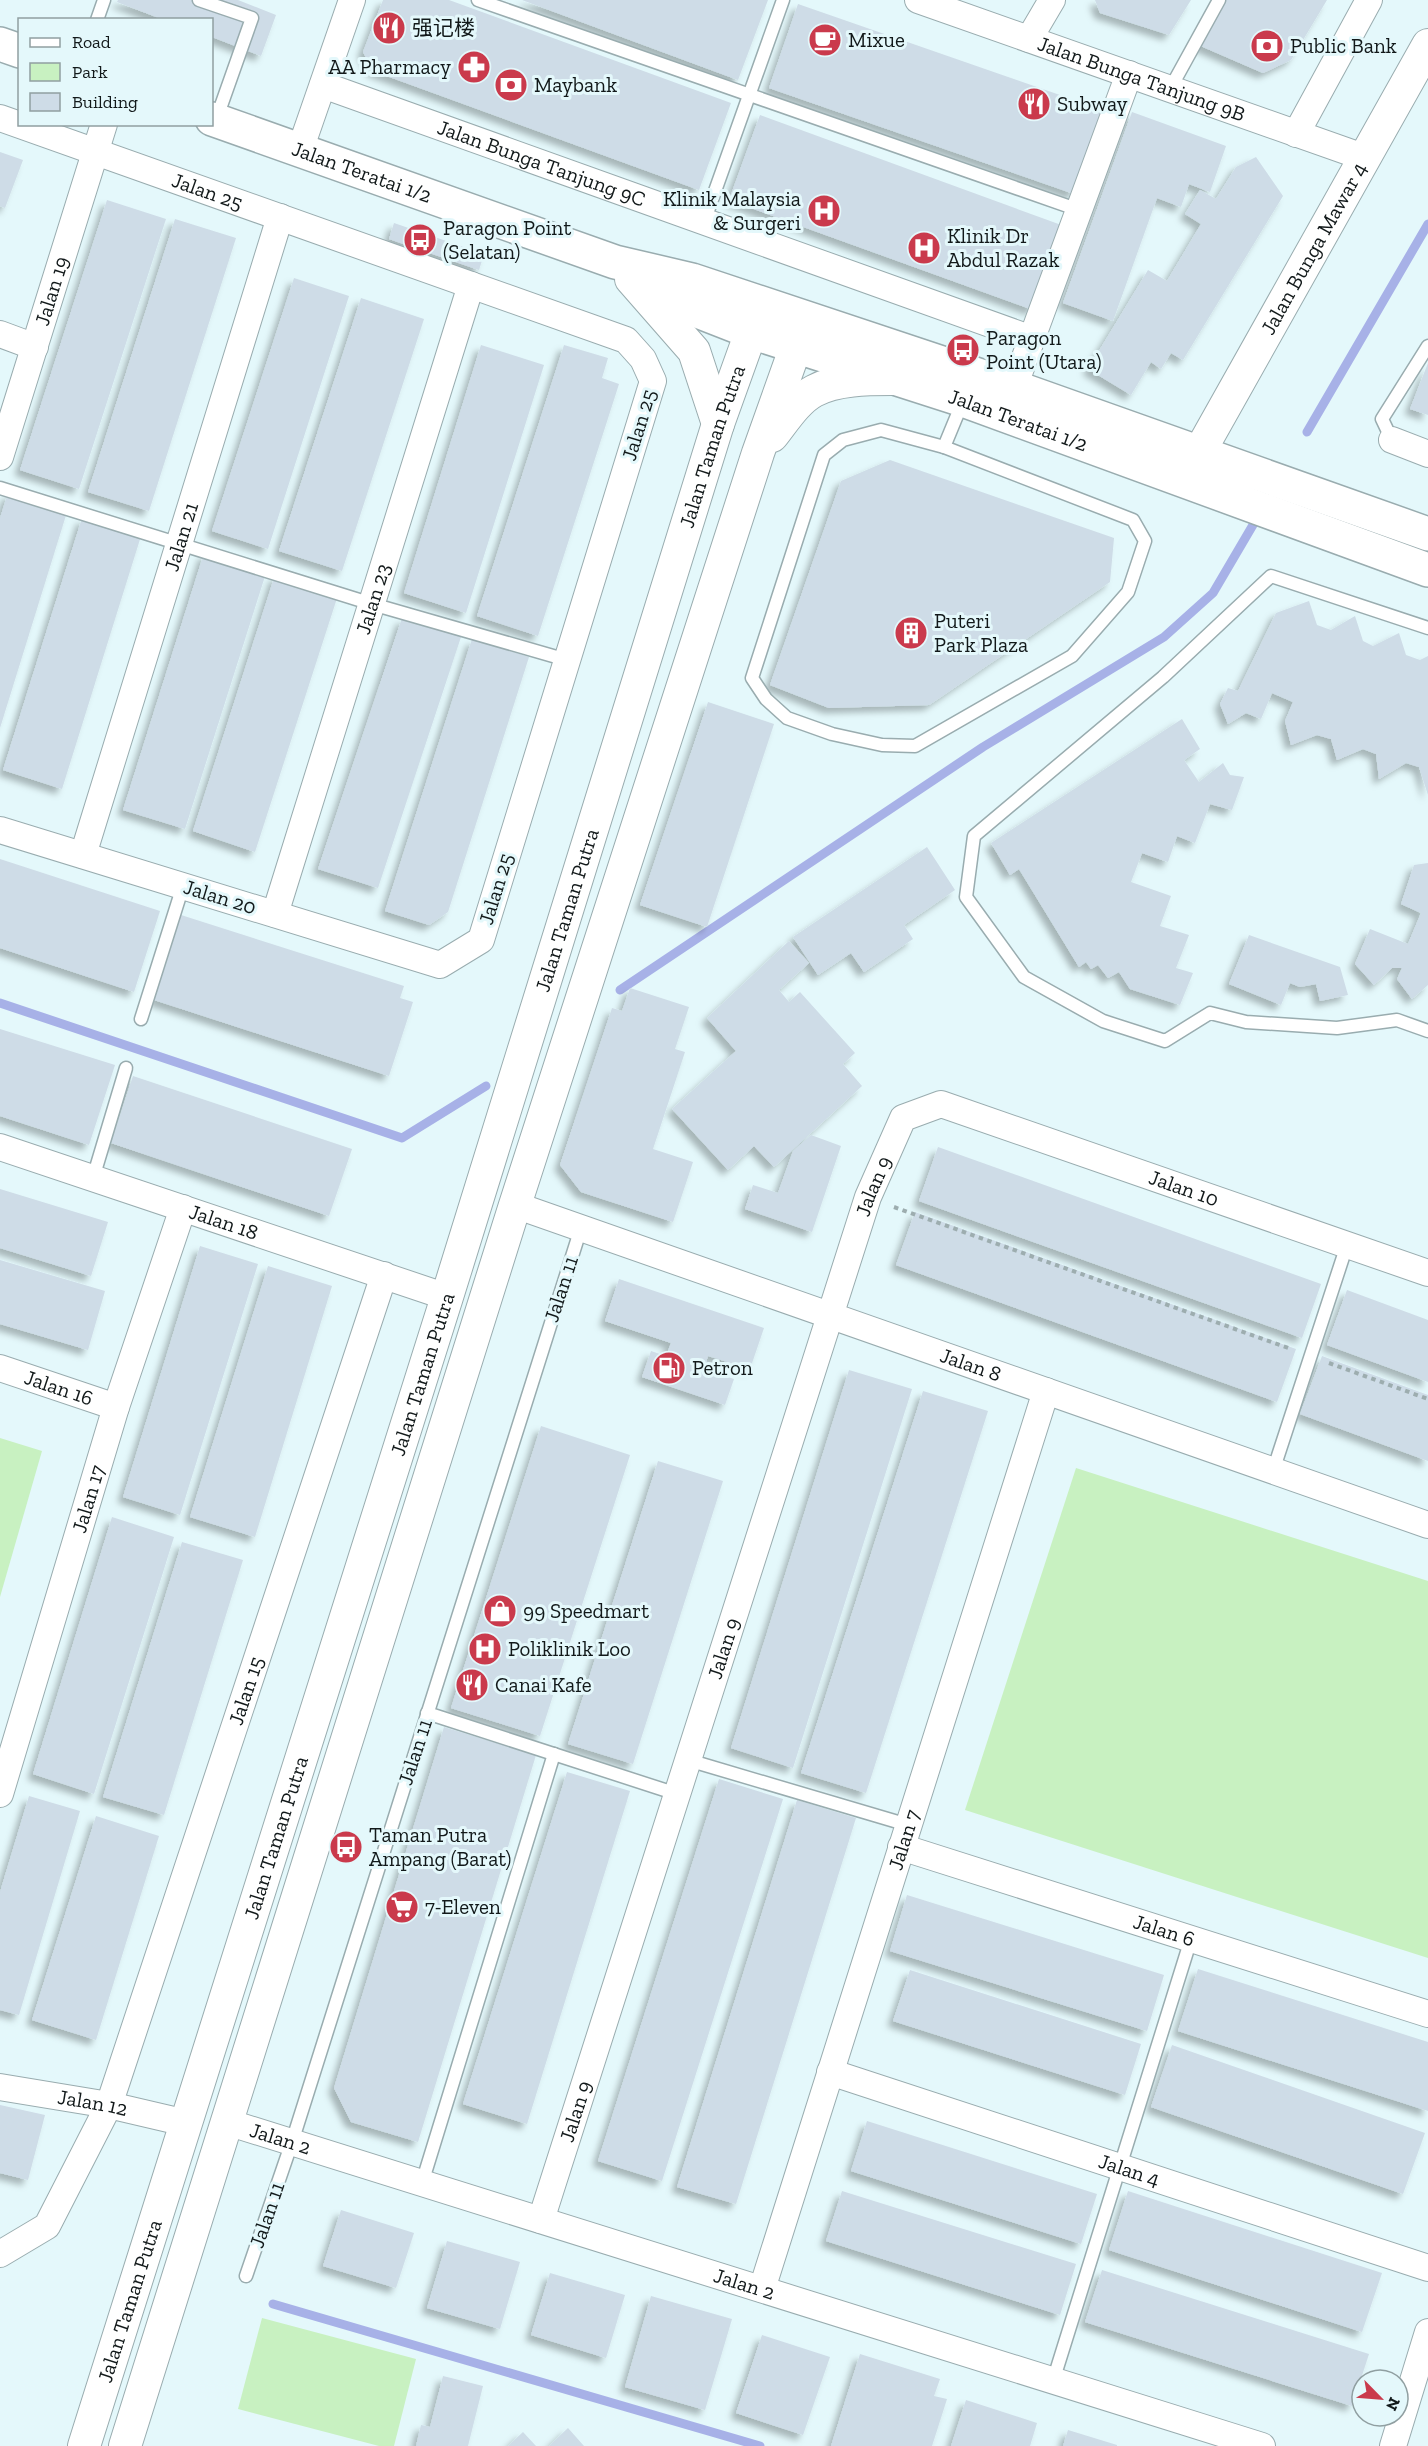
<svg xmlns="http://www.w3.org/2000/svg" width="1428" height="2446" font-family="'Zilla Slab','Noto Sans SC',serif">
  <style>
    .green { fill: #c8f1c1 }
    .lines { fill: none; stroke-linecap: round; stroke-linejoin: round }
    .stream { stroke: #a7b1e7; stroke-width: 9 }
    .building { fill: #cedce7; filter: url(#shadow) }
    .service-casing { stroke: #99acaf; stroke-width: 15 }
    .minor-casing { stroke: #99acaf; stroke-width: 28 }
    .tertiary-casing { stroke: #99acaf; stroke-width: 34 }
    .secondary-casing { stroke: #99acaf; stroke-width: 36 }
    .path { stroke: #9dadaf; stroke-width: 4; stroke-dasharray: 4.5 4.5; stroke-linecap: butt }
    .service { stroke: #fff; stroke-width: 12 }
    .minor { stroke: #fff; stroke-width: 26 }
    .tertiary { stroke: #fff; stroke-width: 32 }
    .secondary { stroke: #fff; stroke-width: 33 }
    .labels { text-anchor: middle; stroke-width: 6; stroke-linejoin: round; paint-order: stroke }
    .poi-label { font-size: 21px; fill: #12191a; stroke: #e4f8fb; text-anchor: start }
    .street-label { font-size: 21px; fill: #12191a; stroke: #e4f8fb }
  </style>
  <defs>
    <filter id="shadow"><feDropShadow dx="-5.5" dy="5.5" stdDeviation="3" flood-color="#0004"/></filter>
  </defs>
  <rect width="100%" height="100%" fill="#e4f8fb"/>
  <g class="green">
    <path d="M0,1438L42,1451L0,1597Z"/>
    <path d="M1076,1468L1428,1581V1958L965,1810Z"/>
    <path d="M262,2318L416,2359L394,2446H379L238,2409Z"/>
  </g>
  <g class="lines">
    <g class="stream">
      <path d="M1307,432L1428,224"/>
      <path d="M620,990L983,747L1164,637L1213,593L1260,513"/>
      <path d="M0,1003L402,1138L486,1086"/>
      <path d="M273,2304L760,2446"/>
    </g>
  </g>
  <g class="building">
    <path d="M118,0H238L276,15L261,56L212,37V20H164L117,2Z"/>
    <path d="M383,0H449L731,103L699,190L373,71L363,52Z"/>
    <path d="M522,0H768L738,80Z"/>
    <path d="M1095,0H1191L1169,35L1100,13Z"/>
    <path d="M1222,0H1327L1291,60L1263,73L1196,44Z"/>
    <path d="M798,4L1103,110L1074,194L769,88Z"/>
    <path d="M1132,112L1226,146L1210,192L1189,184L1181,207L1157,198L1113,321L1063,303Z"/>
    <path d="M760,115L1064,226L1033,310L729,200Z"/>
    <path d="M0,152L23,160L5,208L0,206Z"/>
    <path d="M1256,157L1283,196L1183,360L1171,353L1161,369L1151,362L1131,395L1088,369L1148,270L1167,281L1201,224L1185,214L1200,190L1216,199L1236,167Z"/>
    <path d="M107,200L166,219L79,489L20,470Z"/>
    <path d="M175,219L236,238L149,511L88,492Z"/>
    <path d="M394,223L484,254L479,270L389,239Z"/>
    <path d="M294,278L349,296L268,549L212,531Z"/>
    <path d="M361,298L424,319L342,571L279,551Z"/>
    <path d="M481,345L544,365L466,613L404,593Z"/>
    <path d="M564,345L608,358L602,378L619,384L538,636L477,616Z"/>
    <path d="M1428,363V415L1410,409Z"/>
    <path d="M890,460L1114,538L1110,582L929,705L829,708L770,685L841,481Z"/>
    <path d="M8,493L67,512L0,728V518Z"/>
    <path d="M82,518L141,536L62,789L3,770Z"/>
    <path d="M204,553L266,573L185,829L123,810Z"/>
    <path d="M275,575L338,595L255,852L193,831Z"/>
    <path d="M1309,601L1317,625L1331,630L1355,616L1363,641L1373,646L1399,633L1406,655L1420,660L1428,656V795L1419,767L1406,763L1379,779L1376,754L1363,749L1337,760L1331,739L1317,735L1291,745L1285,721L1293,702L1272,693L1261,719L1246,713L1228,724L1220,704L1228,688L1238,691L1276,613Z"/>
    <path d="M402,618L461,637L378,888L318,869Z"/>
    <path d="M472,639L529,657L448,912L429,925L385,911Z"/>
    <path d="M708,702L774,724L707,927L640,905Z"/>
    <path d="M1182,719L1200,749L1184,760L1199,782L1223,763L1230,775L1244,777L1232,810L1210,804L1195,843L1177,836L1168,862L1142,853L1131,882L1171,896L1160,926L1189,935L1176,968L1193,973L1180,1005L1130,989L1119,972L1108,978L1098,965L1091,969L1086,962L1079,967L1019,869L1010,875L991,843Z"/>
    <path d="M927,847L955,890L904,925L913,939L864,972L851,953L818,975L793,937Z"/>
    <path d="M0,859L160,911L134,992L0,948Z"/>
    <path d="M1428,863V985L1412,999L1397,979L1402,968H1392L1374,985L1355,964L1370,929L1408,944L1421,913L1401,904L1414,865Z"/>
    <path d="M181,915L404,986L400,998L413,1002L389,1076L154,1000Z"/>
    <path d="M1249,935L1340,967L1348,995L1320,1001L1316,984L1300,987L1290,983L1281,1005L1229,984Z"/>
    <path d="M789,941L809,963L779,990L789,1002L800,992L855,1053L843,1064L862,1086L774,1167L754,1146L728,1170L672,1109L736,1051L707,1018Z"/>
    <path d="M630,988L689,1007L675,1049L685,1052L653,1149L693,1162L673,1222L581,1192L560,1165L612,1008L622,1011Z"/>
    <path d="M0,1029L115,1065L89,1145L0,1116Z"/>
    <path d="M133,1076L352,1149L329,1216L111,1143Z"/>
    <path d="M811,1135L841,1146L812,1232L745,1209L753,1185L778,1193L793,1151Z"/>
    <path d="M938,1147L1321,1284L1302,1338L919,1201Z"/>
    <path d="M0,1189L108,1222L91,1276L0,1248Z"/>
    <path d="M915,1212L1296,1349L1277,1402L896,1265Z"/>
    <path d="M200,1246L258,1264L180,1515L123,1497Z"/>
    <path d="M0,1260L105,1291L88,1350L0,1324Z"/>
    <path d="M268,1266L332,1286L255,1537L190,1517Z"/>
    <path d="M619,1279L764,1328L750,1369L708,1356L704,1369L734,1379L725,1405L642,1377L651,1351L666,1356L671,1343L605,1321Z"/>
    <path d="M1347,1290L1428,1320V1382L1327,1345Z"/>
    <path d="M1322,1356L1428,1395V1461L1300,1414Z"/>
    <path d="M849,1370L912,1389L793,1768L731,1748Z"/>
    <path d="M923,1391L988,1411L866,1793L801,1773Z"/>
    <path d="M541,1426L630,1455L540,1736L451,1708Z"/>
    <path d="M658,1461L723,1481L633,1764L568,1744Z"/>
    <path d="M112,1517L174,1537L94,1794L33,1774Z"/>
    <path d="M182,1542L243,1560L164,1815L103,1797Z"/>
    <path d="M444,1727L536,1755L418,2142L351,2122L334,2088Z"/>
    <path d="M567,1772L630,1791L527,2124L463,2104Z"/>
    <path d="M719,1779L783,1799L662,2181L598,2161Z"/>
    <path d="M29,1796L80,1811L19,2015L0,2010V1892Z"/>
    <path d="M797,1800L856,1818L736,2204L677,2187Z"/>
    <path d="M96,1816L159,1836L96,2040L32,2020Z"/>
    <path d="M907,1895L1164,1975L1147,2031L890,1951Z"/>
    <path d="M1198,1969L1428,2042V2111L1178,2031Z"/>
    <path d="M910,1970L1141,2044L1125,2095L893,2021Z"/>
    <path d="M1172,2045L1425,2133L1403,2194L1151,2107Z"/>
    <path d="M0,2105L45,2115L28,2180L0,2173Z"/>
    <path d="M867,2121L1097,2194L1081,2244L851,2171Z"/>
    <path d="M842,2191L1076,2264L1060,2315L826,2241Z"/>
    <path d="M1128,2191L1382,2273L1362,2332L1109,2250Z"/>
    <path d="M341,2210L414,2233L396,2288L323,2266Z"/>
    <path d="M447,2241L520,2262L500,2329L427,2308Z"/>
    <path d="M1102,2270L1369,2354L1352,2406L1085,2322Z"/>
    <path d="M550,2273L625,2295L606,2358L531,2335Z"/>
    <path d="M651,2296L732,2319L705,2410L625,2387Z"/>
    <path d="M762,2335L830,2357L803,2435L736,2413Z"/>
    <path d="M860,2354L940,2379L934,2396L947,2399L932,2446H831Z"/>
    <path d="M443,2376L483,2386L468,2446H416L421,2425L430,2427Z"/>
    <path d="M966,2400L1037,2423L1030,2446H951Z"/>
    <path d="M568,2428L584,2446H549Z"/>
    <path d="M1068,2430L1117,2445V2446H1063Z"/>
    <path d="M523,2432L536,2446H508Z"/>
  </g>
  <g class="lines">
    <defs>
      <g id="service">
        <path d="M199,0L252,18L216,120"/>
        <path d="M478,0L1079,210"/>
        <path d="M97,20L104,0"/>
        <path d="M1170,89L1219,0"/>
        <path d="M704,222L783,0"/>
        <path d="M881,430L944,447L1133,520L1145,541L1128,592L1072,656L915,746L882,745L832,734L787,718L766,699L752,678L824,455L843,440Z"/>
        <path d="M1392,440L1382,419L1428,346"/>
        <path d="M944,447L963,401"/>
        <path d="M0,488L372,604L567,660"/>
        <path d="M1428,628L1271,576L1163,677L974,836L966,897L1024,977L1103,1021L1165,1041L1210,1013L1246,1022L1337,1028L1397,1020L1428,1031"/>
        <path d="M141,1019L183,886"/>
        <path d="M93,1178L126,1068"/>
        <path d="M1273,1471L1347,1245"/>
        <path d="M427,1713L677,1794"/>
        <path d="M688,1760L908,1825"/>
        <path d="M422,2183L554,1754"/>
        <path d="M246,2276L292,2142L581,1228"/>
        <path d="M1053,2381L1191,1939"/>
      </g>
      <g id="minor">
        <path id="s1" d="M918,0L1366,158"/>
        <path d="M1029,39L1052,0"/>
        <path id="s2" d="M323,85L1032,339"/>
        <path id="s3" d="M0,118L626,340L643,359L653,381L481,940L440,965L0,830"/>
        <path d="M1296,134L1369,0"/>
        <path d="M300,150L352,0"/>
        <path d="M0,334L35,347"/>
        <path d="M1014,387L1129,74"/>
        <path d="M1392,440L1428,454"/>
        <path id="s4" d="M0,457L104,124"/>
        <path id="s5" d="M83,855L280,217"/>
        <path id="s6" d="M275,914L471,285"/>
        <path id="s7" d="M0,1147L447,1297"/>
        <path id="s8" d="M515,1205L1428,1525"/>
        <path id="s9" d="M0,1368L116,1407"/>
        <path id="s10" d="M0,1794L116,1407L183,1208"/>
        <path id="s11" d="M901,1847L1428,2014"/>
        <path id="s12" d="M830,2072L1428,2268"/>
        <path id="s13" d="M0,2087L109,2105L186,2123"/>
        <path id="s14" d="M227,2122L1262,2446"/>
        <path id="s15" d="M541,2220L868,1197L903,1118L941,1104L1428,1273"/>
        <path id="s16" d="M0,2254L47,2226L109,2105L384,1275"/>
        <path id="s17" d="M762,2289L1046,1391"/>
        <path d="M1393,2446L1428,2332"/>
      </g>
      <g id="tertiary">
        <path d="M631,279L694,351L718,424"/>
        <path d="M772,436C784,421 797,400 814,391C836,379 868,379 893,379"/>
        <path id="s18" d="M1186,476L1428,45"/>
        <path id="s19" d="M84,2446L447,1297L718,424L760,307"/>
        <path d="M125,2446L515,1205L758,453L805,321"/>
      </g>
      <g id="secondary">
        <path d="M0,44L20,51"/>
        <path id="s20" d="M212,119L615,262L692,280L1014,387L1428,534"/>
        <path id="s21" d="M638,276L687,307L751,332L963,400L1428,570"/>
      </g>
    </defs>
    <use href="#service" class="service-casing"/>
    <use href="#minor" class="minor-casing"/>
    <use href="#tertiary" class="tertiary-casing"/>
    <use href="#secondary" class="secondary-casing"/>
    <g class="path">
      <path d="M894,1207L1291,1349"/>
      <path d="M1329,1363L1428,1399"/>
    </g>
    <use href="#service" class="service"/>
    <use href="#minor" class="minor"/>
    <use href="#tertiary" class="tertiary"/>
    <use href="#secondary" class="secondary"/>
  </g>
  <defs>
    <symbol id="restaurant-disc" viewBox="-11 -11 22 22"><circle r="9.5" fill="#ca3a4c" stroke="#e4f8fb"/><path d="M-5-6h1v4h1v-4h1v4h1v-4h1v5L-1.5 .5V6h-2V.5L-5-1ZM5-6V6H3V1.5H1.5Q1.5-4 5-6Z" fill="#fff"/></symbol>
    <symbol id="cafe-disc" viewBox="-11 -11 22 22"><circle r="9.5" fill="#ca3a4c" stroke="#e4f8fb"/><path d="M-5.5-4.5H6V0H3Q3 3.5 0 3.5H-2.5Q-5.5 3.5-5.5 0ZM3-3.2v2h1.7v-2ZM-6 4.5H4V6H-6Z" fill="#fff"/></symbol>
    <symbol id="bank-disc" viewBox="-11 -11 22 22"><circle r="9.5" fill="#ca3a4c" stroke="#e4f8fb"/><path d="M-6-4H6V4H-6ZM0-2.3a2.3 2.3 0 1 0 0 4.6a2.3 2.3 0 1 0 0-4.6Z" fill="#fff"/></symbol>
    <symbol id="pharmacy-disc" viewBox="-11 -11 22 22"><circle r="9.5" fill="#ca3a4c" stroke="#e4f8fb"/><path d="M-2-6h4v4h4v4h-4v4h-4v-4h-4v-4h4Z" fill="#fff"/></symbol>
    <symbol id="hospital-disc" viewBox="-11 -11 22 22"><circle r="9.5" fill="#ca3a4c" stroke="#e4f8fb"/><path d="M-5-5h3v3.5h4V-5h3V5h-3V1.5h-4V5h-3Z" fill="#fff"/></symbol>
    <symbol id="bus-disc" viewBox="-11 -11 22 22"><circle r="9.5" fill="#ca3a4c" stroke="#e4f8fb"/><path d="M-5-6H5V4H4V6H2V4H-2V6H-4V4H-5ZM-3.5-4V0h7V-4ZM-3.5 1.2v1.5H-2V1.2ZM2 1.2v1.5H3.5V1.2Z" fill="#fff"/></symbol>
    <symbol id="building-disc" viewBox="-11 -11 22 22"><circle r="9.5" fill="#ca3a4c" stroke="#e4f8fb"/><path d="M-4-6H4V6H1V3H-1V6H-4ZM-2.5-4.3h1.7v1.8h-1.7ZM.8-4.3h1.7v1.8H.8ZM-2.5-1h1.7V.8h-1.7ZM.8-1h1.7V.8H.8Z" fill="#fff"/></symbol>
    <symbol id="fuel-disc" viewBox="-11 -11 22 22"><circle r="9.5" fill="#ca3a4c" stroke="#e4f8fb"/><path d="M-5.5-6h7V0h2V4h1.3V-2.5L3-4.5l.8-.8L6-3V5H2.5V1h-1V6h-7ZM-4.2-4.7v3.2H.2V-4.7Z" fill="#fff"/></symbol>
    <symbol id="shop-disc" viewBox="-11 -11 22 22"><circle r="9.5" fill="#ca3a4c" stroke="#e4f8fb"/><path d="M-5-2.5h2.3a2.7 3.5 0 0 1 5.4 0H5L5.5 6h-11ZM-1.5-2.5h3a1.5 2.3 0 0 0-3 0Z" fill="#fff"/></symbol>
    <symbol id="supermarket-disc" viewBox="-11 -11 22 22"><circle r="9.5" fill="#ca3a4c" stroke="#e4f8fb"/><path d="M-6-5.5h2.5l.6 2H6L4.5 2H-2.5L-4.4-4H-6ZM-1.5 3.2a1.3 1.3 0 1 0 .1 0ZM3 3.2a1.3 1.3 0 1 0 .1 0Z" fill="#fff"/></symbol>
  </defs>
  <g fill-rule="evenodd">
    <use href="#restaurant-disc" x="370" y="9" width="38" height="38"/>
    <use href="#cafe-disc" x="806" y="21" width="38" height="38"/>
    <use href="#bank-disc" x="1248" y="27" width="38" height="38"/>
    <use href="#pharmacy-disc" x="455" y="48" width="38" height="38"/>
    <use href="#bank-disc" x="492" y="66" width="38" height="38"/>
    <use href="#restaurant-disc" x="1015" y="85" width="38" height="38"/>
    <use href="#hospital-disc" x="805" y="192" width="38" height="38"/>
    <use href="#bus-disc" x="401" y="221" width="38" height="38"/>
    <use href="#hospital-disc" x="905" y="229" width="38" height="38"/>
    <use href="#bus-disc" x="944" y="331" width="38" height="38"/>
    <use href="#building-disc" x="892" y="614" width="38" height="38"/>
    <use href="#fuel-disc" x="650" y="1349" width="38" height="38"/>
    <use href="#shop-disc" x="481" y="1592" width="38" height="38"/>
    <use href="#hospital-disc" x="466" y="1630" width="38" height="38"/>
    <use href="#restaurant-disc" x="453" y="1666" width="38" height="38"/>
    <use href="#bus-disc" x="327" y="1828" width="38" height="38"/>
    <use href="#supermarket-disc" x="383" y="1888" width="38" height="38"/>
  </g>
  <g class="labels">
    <g class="poi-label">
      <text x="412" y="35">强记楼</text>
      <text x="848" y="47">Mixue</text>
      <text x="1290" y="53">Public Bank</text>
      <text x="451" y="74" text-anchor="end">AA Pharmacy</text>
      <text x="534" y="92">Maybank</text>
      <text x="1057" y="111">Subway</text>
      <text x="801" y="206" text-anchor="end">Klinik Malaysia<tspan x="801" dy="24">&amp; Surgeri</tspan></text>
      <text x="443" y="235">Paragon Point<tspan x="443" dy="24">(Selatan)</tspan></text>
      <text x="947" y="243">Klinik Dr<tspan x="947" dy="24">Abdul Razak</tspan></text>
      <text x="986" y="345">Paragon<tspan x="986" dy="24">Point (Utara)</tspan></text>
      <text x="934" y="628">Puteri<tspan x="934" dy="24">Park Plaza</tspan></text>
      <text x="692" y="1375">Petron</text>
      <text x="523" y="1618">99 Speedmart</text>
      <text x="508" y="1656">Poliklinik Loo</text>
      <text x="495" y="1692">Canai Kafe</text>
      <text x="369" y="1842">Taman Putra<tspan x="369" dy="24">Ampang (Barat)</tspan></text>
      <text x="425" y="1914">7-Eleven</text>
    </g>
    <g class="street-label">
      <text dy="7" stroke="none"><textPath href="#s1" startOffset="237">Jalan Bunga Tanjung 9B</textPath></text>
      <text dy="7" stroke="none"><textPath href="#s2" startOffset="232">Jalan Bunga Tanjung 9C</textPath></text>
      <text dy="7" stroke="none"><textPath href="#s20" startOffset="159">Jalan Teratai 1/2</textPath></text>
      <text dy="7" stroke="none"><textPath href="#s3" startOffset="220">Jalan 25</textPath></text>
      <text dy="7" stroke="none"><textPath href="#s18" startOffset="261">Jalan Bunga Mawar 4</textPath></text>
      <text dy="7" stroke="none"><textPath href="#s4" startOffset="174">Jalan 19</textPath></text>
      <text dy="7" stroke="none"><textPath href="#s21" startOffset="408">Jalan Teratai 1/2</textPath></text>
      <text transform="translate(639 425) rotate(-73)" y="7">Jalan 25</text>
      <text dy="7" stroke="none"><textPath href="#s19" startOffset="2096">Jalan Taman Putra</textPath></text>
      <text dy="7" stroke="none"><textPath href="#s5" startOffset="333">Jalan 21</textPath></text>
      <text dy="7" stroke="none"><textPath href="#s6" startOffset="330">Jalan 23</textPath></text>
      <text transform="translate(496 889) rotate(-73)" y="7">Jalan 25</text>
      <text transform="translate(220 897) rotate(17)" y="7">Jalan 20</text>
      <text dy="7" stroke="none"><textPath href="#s19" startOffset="1610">Jalan Taman Putra</textPath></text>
      <text dy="7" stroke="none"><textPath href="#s15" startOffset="1086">Jalan 9</textPath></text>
      <text dy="7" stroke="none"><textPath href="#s15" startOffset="1458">Jalan 10</textPath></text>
      <text dy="7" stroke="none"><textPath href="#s7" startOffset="236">Jalan 18</textPath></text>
      <text transform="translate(561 1289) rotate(-72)" y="7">Jalan 11</text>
      <text dy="7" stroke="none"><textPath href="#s8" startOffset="483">Jalan 8</textPath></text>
      <text dy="7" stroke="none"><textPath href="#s19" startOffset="1124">Jalan Taman Putra</textPath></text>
      <text dy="7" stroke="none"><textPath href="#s9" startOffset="62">Jalan 16</textPath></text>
      <text dy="7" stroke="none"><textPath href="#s10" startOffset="308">Jalan 17</textPath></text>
      <text dy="7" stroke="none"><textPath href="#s15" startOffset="600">Jalan 9</textPath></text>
      <text dy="7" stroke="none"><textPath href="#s16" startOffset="627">Jalan 15</textPath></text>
      <text transform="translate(415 1752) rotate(-72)" y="7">Jalan 11</text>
      <text dy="7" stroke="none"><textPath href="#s19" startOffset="638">Jalan Taman Putra</textPath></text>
      <text dy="7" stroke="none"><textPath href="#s17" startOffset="471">Jalan 7</textPath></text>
      <text dy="7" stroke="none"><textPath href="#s11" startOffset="276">Jalan 6</textPath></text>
      <text dy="7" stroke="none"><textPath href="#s13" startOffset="94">Jalan 12</textPath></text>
      <text dy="7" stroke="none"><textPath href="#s15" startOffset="114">Jalan 9</textPath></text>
      <text dy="7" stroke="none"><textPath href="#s14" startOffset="56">Jalan 2</textPath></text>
      <text dy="7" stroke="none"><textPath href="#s12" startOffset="315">Jalan 4</textPath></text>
      <text transform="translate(267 2215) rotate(-71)" y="7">Jalan 11</text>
      <text dy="7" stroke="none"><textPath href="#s14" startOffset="542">Jalan 2</textPath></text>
      <text dy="7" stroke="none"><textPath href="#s19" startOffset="152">Jalan Taman Putra</textPath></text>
    </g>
  </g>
  <rect x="18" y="18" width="195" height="108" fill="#e4f8fb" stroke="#909fa1" stroke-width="1.5"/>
  <rect x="30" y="38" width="30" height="9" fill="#ffffff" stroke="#909fa1" stroke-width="1.5"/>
  <text x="72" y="48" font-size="18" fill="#12191a">Road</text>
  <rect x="30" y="63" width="30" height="18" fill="#c8f1c1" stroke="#909fa1" stroke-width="1.5"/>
  <text x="72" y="78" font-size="18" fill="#12191a">Park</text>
  <rect x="30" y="93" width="30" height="18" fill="#cedce7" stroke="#909fa1" stroke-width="1.5"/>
  <text x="72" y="108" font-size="18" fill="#12191a">Building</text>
  <g transform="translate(1380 2398) rotate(115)"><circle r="28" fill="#e4f8fb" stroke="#909fa1" stroke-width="1.5"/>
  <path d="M0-4.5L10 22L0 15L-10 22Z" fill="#ca3a4c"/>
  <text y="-9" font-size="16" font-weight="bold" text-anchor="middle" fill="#12191a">N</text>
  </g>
</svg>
